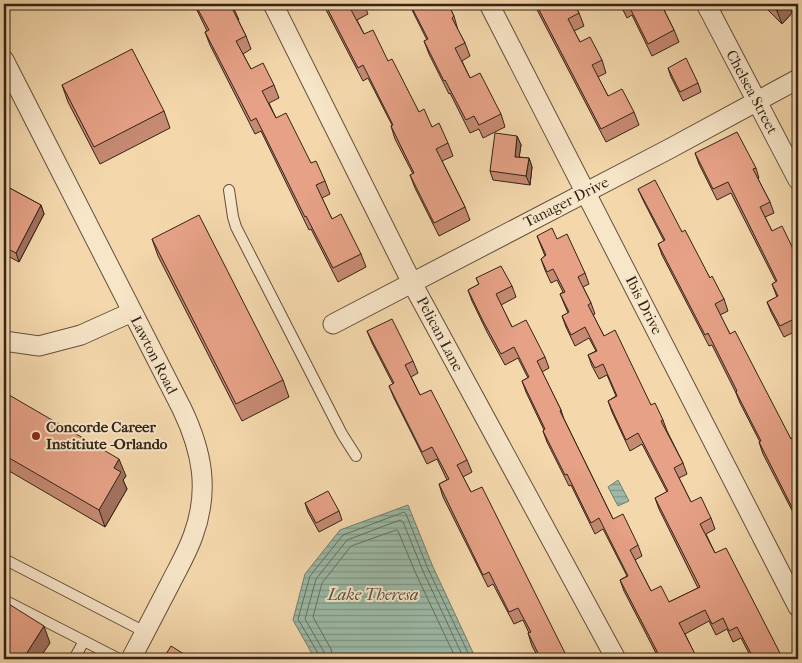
<svg xmlns="http://www.w3.org/2000/svg" width="802" height="663" font-family="'IM FELL French Canon',serif">
  <style>
    .water { fill: url(#water-rules); stroke: #727e6d }
    .lines { fill: none; stroke-linecap: round; stroke-linejoin: round }
    .shore { stroke: #686e5f; stroke-width: 1 }
    .lane-casing { stroke: #63503c; stroke-width: 12 }
    .street-casing { stroke: #63503c; stroke-width: 21 }
    .lane { stroke: #f8e6c9; stroke-width: 10 }
    .street { stroke: #f8e6c9; stroke-width: 19 }
    .wall { fill: #c68a73; stroke: #332317 }
    .shaded-wall { fill: #a1715e; stroke: #332317 }
    .building { fill: #e6a186; stroke: #332317 }
    .poi-dot { fill: #8f2418; stroke: #f8e6c9; stroke-width: 2 }
    .labels { text-anchor: middle; stroke-width: 4; stroke-linejoin: round; paint-order: stroke }
    .street-label { font-size: 15px; fill: #332317; stroke: #f8e6c9 }
    .poi-label { font-size: 15px; font-weight: bold; fill: #332317; stroke: #f8e6c9; text-anchor: start }
    .water-label { font-size: 16px; font-style: italic; fill: #525042; stroke: #f8e6c9 }
  </style>
  <defs>
    <pattern id="water-rules" width="6" height="5" patternUnits="userSpaceOnUse" patternTransform="scale(1.25)"><rect width="6" height="5" fill="#9cbaa7"/><path d="M0 2.5h6" fill="none" stroke="#809787"/></pattern>
  </defs>
  <rect width="100%" height="100%" fill="#f4d8ac"/>
  <filter id="stains"><feTurbulence type="fractalNoise" baseFrequency=".004" numOctaves="4"/><feColorMatrix values="0 0 0 0 .2 0 0 0 0 .09 0 0 0 0 .02 0 0 0 .5 -.17"/></filter>
  <radialGradient id="worn" r=".72"><stop offset=".6" stop-color="#630" stop-opacity="0"/><stop offset="1" stop-color="#630" stop-opacity=".3"/></radialGradient>
  <g class="water">
    <path d="M618,480L629,501L618,506L608,487Z"/>
    <path d="M408,505L433,567L476,659H315L293,620L305,574L340,530Z"/>
  </g>
  <g class="lines">
    <g class="shore">
      <path d="M319,659V655L298,619L310,576L343,535L404,512L406,514L428,569L471,659"/>
      <path d="M326,659L324,652L305,619L316,579L347,540L400,520L403,522L423,571L464,659"/>
      <path d="M333,659L331,649L313,617L322,583L351,546L396,530L398,531L416,574L456,659"/>
    </g>
    <defs>
      <g id="lane">
        <path d="M229,190L233,217L236,227L342,434L356,456"/>
        <path d="M4,559L145,632"/>
        <path d="M4,600L84,641L74,659"/>
        <path d="M84,641L119,659"/>
      </g>
      <g id="street">
        <path d="M273,4L412,283L616,659"/>
        <path d="M489,4L798,607"/>
        <path d="M706,4L798,180"/>
        <path d="M4,60L182,409C202,451 210,490 193,536C187,553 178,568 170,584C157,609 144,634 131,659"/>
        <path d="M333,324L669,149L798,79"/>
        <path d="M4,341L39,346L81,335L132,312"/>
      </g>
    </defs>
    <use href="#lane" class="lane-casing"/>
    <use href="#street" class="street-casing"/>
    <use href="#lane" class="lane"/>
    <use href="#street" class="street"/>
  </g>
  <g class="wall">
    <path d="M194,4H232L239,20H238L246,36L251,49L243,54L251,69L274,85L279,98L269,103L276,118L325,181L330,194L322,198L332,219L361,254L366,267L338,282L311,229L309,230L261,131L255,134L210,45L205,32L207,31Z"/>
    <path d="M323,4H364L368,14L357,20L364,34L388,61L419,112L432,127L448,143L453,156L442,161L465,207L470,220L439,236L415,188L410,175L413,174L395,139L391,126L392,125L368,78L363,81Z"/>
    <path d="M409,4H448L454,16L458,30L465,43L470,56L462,61L470,78L501,114L505,127L483,138L479,129L470,133L450,93L449,94L429,54L424,41L427,40Z"/>
    <path d="M534,4H574L579,13L584,26L574,31L580,42L602,60L606,73L598,77L608,96L634,112L639,125L606,142Z"/>
    <path d="M620,4H661L674,30L679,42L652,56L632,15L627,18Z"/>
    <path d="M765,4H798V19L792,13L782,24L767,9Z"/>
    <path d="M668,68L698,83L701,92L683,101L671,77Z"/>
    <path d="M62,85L164,111L170,128L100,164L68,102Z"/>
    <path d="M517,136L521,145L519,157L529,158L532,167L530,185L493,180L490,171Z"/>
    <path d="M695,153L756,168L759,178L758,179L770,202L774,213L765,217L772,231L798,259V330L784,337L771,312L767,302L777,297L772,284L776,282L731,193L717,200L699,164Z"/>
    <path d="M4,185L41,205L44,214L19,262L4,254Z"/>
    <path d="M638,189L682,232L710,278L724,299L728,311L720,315L730,334L791,439L798,441V522L763,454L759,442H760L740,403L736,393L712,345L709,346L662,255L658,244L664,241L643,200Z"/>
    <path d="M537,236L557,239L585,273L589,284L583,287L591,303L595,314L593,315L604,336L651,405L663,420L667,431L683,463L687,474L679,478L691,502L711,518L715,529L706,534L715,553L783,659H752L741,638L733,642L727,629L716,635L709,621L685,634L697,659H659L624,591L620,580L627,576L603,529L595,534L571,485L569,486L547,442L543,431L544,430L526,392L522,381L528,378L518,358L505,365L487,332L472,301L468,290L479,284L476,278L512,286L516,297L501,305L512,327L545,357L549,368L542,372L561,410L564,419L613,519L638,545L642,556L635,560L651,591L669,602L698,588L659,509L655,498L667,492L642,444L630,451L612,412L608,401L616,396L607,375L599,379L592,366L588,355L596,351L589,338L575,346L566,327L562,316L568,313L560,294L563,292L557,280L551,283L545,270L541,259L545,256Z"/>
    <path d="M152,239L283,380L289,397L242,421L158,256Z"/>
    <path d="M367,331L413,361L418,373L411,377L420,395L467,460L472,472L463,477L471,492L568,659H539L532,646L528,633H529L523,620L514,624L493,584L488,587L443,497L439,484L447,480L437,459L427,464L394,398L389,386L393,384L372,343Z"/>
    <path d="M4,392L126,476L123,480L127,489L105,527L4,468Z"/>
    <path d="M305,503L339,511L342,520L319,532L308,512Z"/>
  </g>
  <g class="shaded-wall">
    <path d="M784,4H789L792,13L782,24L777,11Z"/>
    <path d="M517,136L521,145L518,165L515,157Z"/>
    <path d="M529,158L532,167L530,185L526,176Z"/>
    <path d="M41,205L44,214L19,262L16,253Z"/>
    <path d="M119,459L126,476L123,480L127,489L105,527L99,510L114,468Z"/>
    <path d="M44,626L50,643L39,659H23Z"/>
  </g>
  <g class="building">
    <path d="M195,4H232L234,7L232,8L246,36L236,41L251,69L263,63L274,85L262,91L276,118L286,113L311,163L316,161L325,181L316,185L332,219L341,214L361,254L333,268L306,216L305,217L256,118L251,121L205,32L209,30Z"/>
    <path d="M325,4H358L350,8L364,34L373,30L388,61L392,59L419,112L424,109L432,127L439,123L448,143L436,149L465,207L434,223L410,175L414,173L391,126L393,125L363,65L358,68Z"/>
    <path d="M410,4H448L454,16L452,18L465,43L455,48L470,78L480,73L501,114L479,125L474,116L466,120L445,80L444,81L424,41L428,39Z"/>
    <path d="M536,4H574L579,13L568,19L580,42L590,37L602,60L592,65L608,96L622,89L634,112L601,129Z"/>
    <path d="M628,4H661L674,30L648,44Z"/>
    <path d="M770,4H784L777,11Z"/>
    <path d="M791,4H798V11Z"/>
    <path d="M132,49L164,111L94,147L62,85Z"/>
    <path d="M686,58L698,83L680,92L668,68Z"/>
    <path d="M737,132L756,168L753,169L770,202L760,207L772,231L782,226L798,259V317L780,326L767,302L778,296L772,284L777,281L728,182L713,189L695,153Z"/>
    <path d="M495,133L517,136L515,157L529,158L526,176L490,171Z"/>
    <path d="M655,180L682,232L685,230L710,278L712,276L724,299L715,304L730,334L735,331L791,439L796,437L798,441V462L796,464L798,468V519L759,442L761,441L736,392L737,391L708,333L705,335L658,244L665,240L638,189Z"/>
    <path d="M4,185L41,205L16,253L4,247Z"/>
    <path d="M199,215L283,380L236,404L152,239Z"/>
    <path d="M552,228L557,239L567,234L585,273L578,277L591,303L588,305L604,336L615,330L651,405L655,403L663,420L661,421L683,463L674,468L691,502L701,497L711,518L700,524L715,553L726,548L783,659H754L737,627L729,631L723,618L712,624L705,610L679,623L695,654L690,657L692,659H661L620,580L628,576L599,518L591,523L567,474L565,475L543,431L545,429L522,381L529,377L514,347L501,354L483,321L468,290L479,284L476,278L501,266L512,286L496,294L512,327L526,320L545,357L537,361L561,410L560,411L613,519L623,514L638,545L630,550L651,591L661,586L669,602L700,587L655,498L668,491L638,433L626,440L608,401L617,396L603,364L595,368L588,355L597,351L585,327L571,335L562,316L569,312L560,294L565,292L553,269L547,272L541,259L546,255L537,236Z"/>
    <path d="M392,319L413,361L405,365L420,395L431,390L467,460L457,465L471,492L482,487L568,659H541L528,633L531,632L518,608L509,612L489,572L483,575L439,484L449,479L432,447L422,452L389,386L394,383L367,331Z"/>
    <path d="M4,392L119,459L114,468L121,472L99,510L4,455Z"/>
    <path d="M328,491L339,511L316,523L305,503Z"/>
    <path d="M4,601L44,626L23,659H4Z"/>
    <path d="M171,646L192,659H163Z"/>
  </g>
  <circle class="poi-dot" cx="36" cy="436" r="5"/>
  <g class="labels">
    <g class="street-label">
      <text transform="translate(752 92) rotate(62)" y="5">Chelsea Street</text>
      <text transform="translate(566 202) rotate(-27)" y="5">Tanager Drive</text>
      <text transform="translate(644 305) rotate(63)" y="5">Ibis Drive</text>
      <text transform="translate(440 334) rotate(62)" y="5">Pelican Lane</text>
      <text transform="translate(154 355) rotate(63)" y="5">Lawton Road</text>
    </g>
    <g class="poi-label">
      <text x="46" y="432">Concorde Career<tspan x="46" dy="17">Institiute -Orlando</tspan></text>
    </g>
    <g class="water-label">
      <text x="373" y="600">Lake Theresa</text>
    </g>
  </g>
  <rect width="802" height="663" fill="none" stroke="#f4d8ac" stroke-width="20"/>
  <rect x="5" y="5" width="792" height="653" fill="none" stroke="#332317" stroke-width="2.5"/>
  <rect x="10" y="10" width="782" height="643" fill="none" stroke="#332317"/>
  <rect width="100%" height="100%" filter="url(#stains)"/>
  <rect width="100%" height="100%" fill="url(#worn)"/>
</svg>
